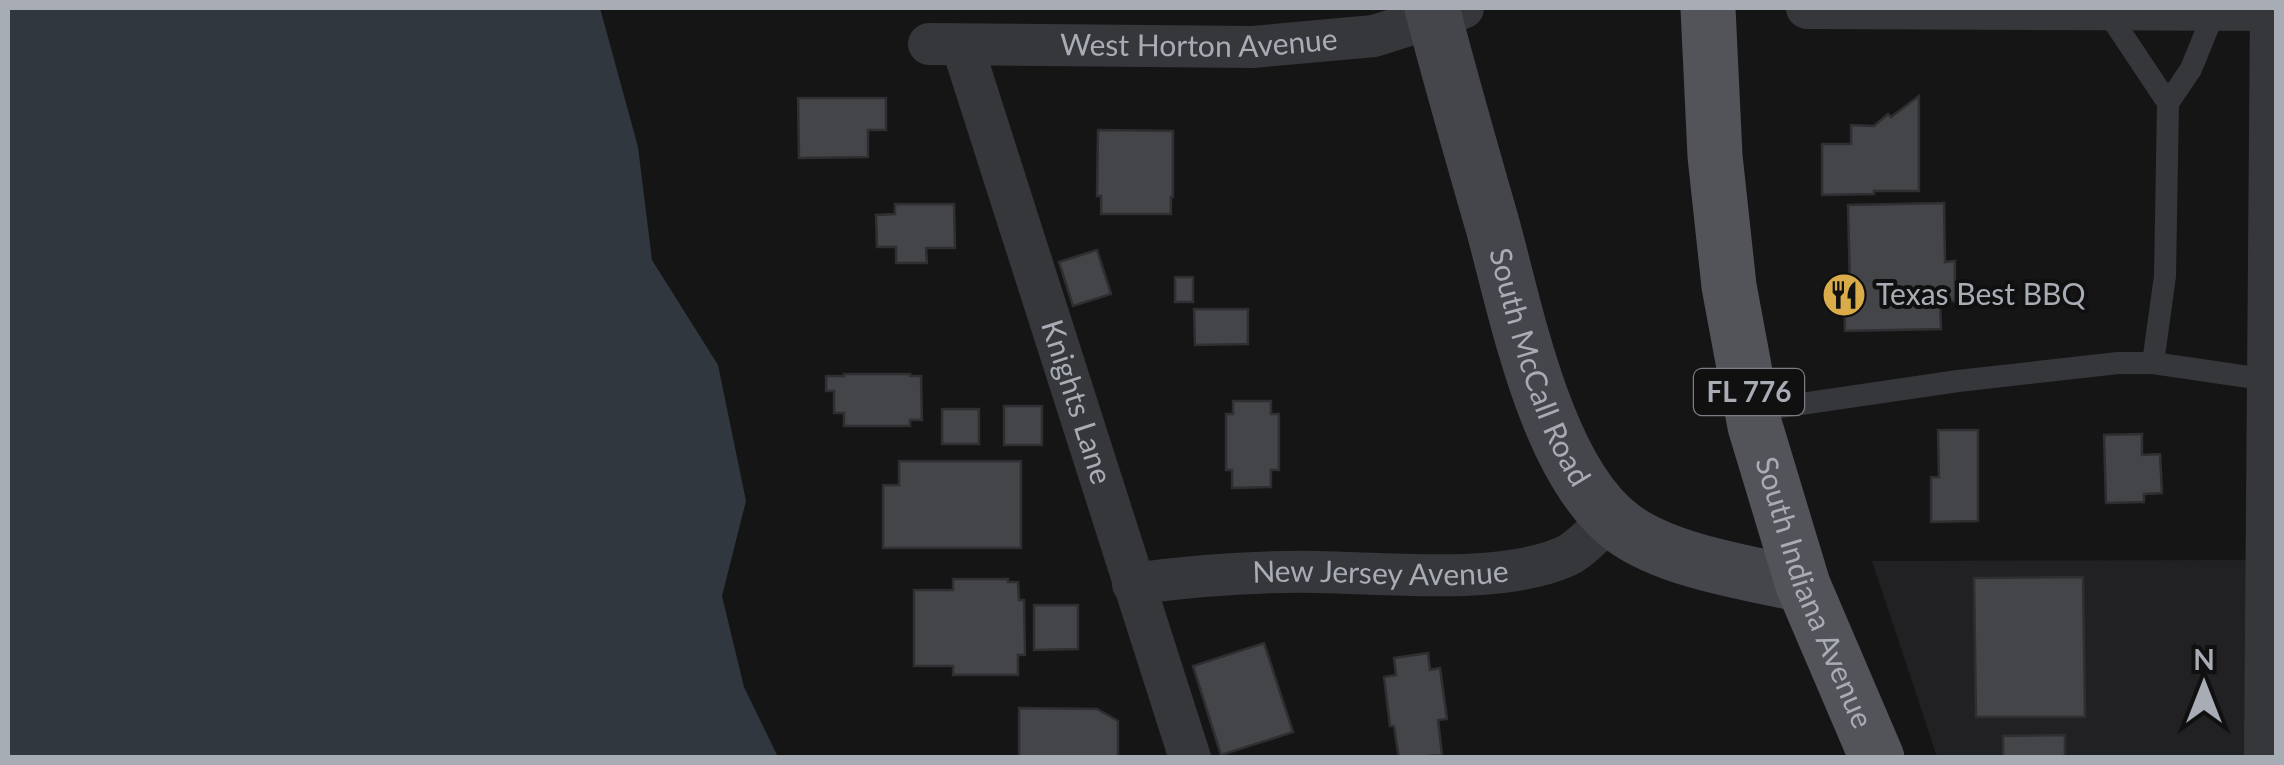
<svg xmlns="http://www.w3.org/2000/svg" width="2284" height="765" font-family="Lato,sans-serif">
  <style>
    .built { fill: #212123 }
    .water { fill: #30373e }
    .building { fill: #444549; stroke: #2f2f32; stroke-width: 2.5 }
    .lines { fill: none; stroke-linecap: round; stroke-linejoin: round }
    .lane { stroke: #36373b; stroke-width: 22 }
    .street { stroke: #36373b; stroke-width: 42 }
    .secondary { stroke: #45464b; stroke-width: 55 }
    .primary { stroke: #53545a; stroke-width: 55 }
    .labels { text-anchor: middle; stroke-width: 8; stroke-linejoin: round; paint-order: stroke }
    .shield { fill: #101011; stroke: #7a7d84; stroke-width: 2.5 }
    .shield-label { font-size: 28px; font-weight: bold; fill: #a8acb5 }
    .street-label { font-size: 30px; fill: #a8acb5; stroke: #101011 }
    .poi-label { font-size: 30px; fill: #a8acb5; stroke: #101011; text-anchor: start }
  </style>
  <rect width="100%" height="100%" fill="#151516"/>
  <path class="built" d="M2255,560L2252,757H1937L1872,561Z"/>
  <path class="water" d="M8,8H600L638,147L652,260L718,365L746,501L722,596L744,687L778,757H8Z"/>
  <g class="building">
    <path d="M1919,96V191H1874V194L1822,195V144H1851V125L1874,126L1888,114L1891,117Z"/>
    <path d="M798,98H886V130H868V157L799,158Z"/>
    <path d="M1098,130L1173,131V197H1171V214H1101V196H1097Z"/>
    <path d="M1944,203L1945,262L1955,261V301L1940,302L1941,329L1845,331L1844,287H1850L1848,205Z"/>
    <path d="M895,204H954L955,248H926L927,263H896V247H877L876,215L895,214Z"/>
    <path d="M1097,250L1111,294L1073,306L1059,262Z"/>
    <rect x="1175" y="277" width="18" height="25"/>
    <path d="M1194,309H1248V344L1195,345Z"/>
    <path d="M844,374H910V376H921L922,420H910V426H844V413H834V391H826V376H844Z"/>
    <path d="M1233,401H1271V414H1279V470H1271V487L1232,488V470H1226V414H1233Z"/>
    <rect x="1004" y="406" width="38" height="39"/>
    <rect x="942" y="409" width="37" height="35"/>
    <path d="M1938,430H1978V521L1931,522V477H1939Z"/>
    <path d="M2142,434V455L2160,454L2162,493L2144,494V502L2106,503L2104,435Z"/>
    <path d="M899,461H1021V548H883V485H899Z"/>
    <path d="M2083,577L2085,717H1976L1974,578Z"/>
    <path d="M953,579H1008V582H1018L1019,600H1024L1025,655H1018V675H953V666H914V590H953Z"/>
    <path d="M1034,605H1078V649L1034,650Z"/>
    <path d="M1264,643L1293,732L1221,755L1193,666Z"/>
    <path d="M1428,653L1430,670L1440,668L1447,719L1438,720L1442,755L1399,758L1394,726H1390L1384,677L1396,675L1394,658Z"/>
    <path d="M1019,708L1097,709L1118,721V758H1019Z"/>
    <path d="M2065,735V758H2003V736Z"/>
  </g>
  <g class="lines">
    <g class="lane">
      <path d="M2106,10L2168,103"/>
      <path d="M2153,363L2165,276L2168,103L2191,69L2215,10"/>
      <path d="M1753,411L1958,381L2118,363H2153L2269,380"/>
    </g>
    <g class="street">
      <path d="M1807,8L2276,10"/>
      <path id="s1" d="M929,44L1253,47L1374,36L1463,8"/>
      <path id="s2" d="M962,45L1190,758"/>
      <path id="s3" d="M1133,584C1197,575 1254,571 1318,572C1388,573 1500,585 1564,557C1581,550 1597,530 1611,518"/>
      <path d="M2265,758L2271,8"/>
    </g>
    <path class="secondary" id="s4" d="M1432,8C1451,81 1472,154 1493,227C1517,315 1547,472 1623,528C1668,561 1748,573 1803,585"/>
    <path class="primary" id="s5" d="M1708,8L1715,156L1729,286L1755,426L1803,585L1877,758"/>
  </g>
  <defs>
    <symbol id="restaurant-disc" viewBox="-11 -11 22 22"><circle r="9.5" fill="#daac49" stroke="#101011"/><path d="M-5-6h1v4h1v-4h1v4h1v-4h1v5L-1.5 .5V6h-2V.5L-5-1ZM5-6V6H3V1.5H1.5Q1.5-4 5-6Z" fill="#111"/></symbol>
  </defs>
  <g fill-rule="evenodd">
    <use href="#restaurant-disc" x="1819" y="270" width="50" height="50"/>
  </g>
  <g class="labels">
    <rect class="shield" x="1694" y="369" width="110" height="46" rx="8"/>
    <g class="shield-label">
      <text x="1749" y="402">FL 776</text>
    </g>
    <g class="street-label">
      <text dy="10" stroke="none"><textPath href="#s1" startOffset="270">West Horton Avenue</textPath></text>
      <text dy="10" stroke="none"><textPath href="#s4" startOffset="375">South McCall Road</textPath></text>
      <text dy="10" stroke="none"><textPath href="#s2" startOffset="375">Knights Lane</textPath></text>
      <text dy="10" stroke="none"><textPath href="#s3" startOffset="248">New Jersey Avenue</textPath></text>
      <text dy="10" stroke="none"><textPath href="#s5" startOffset="598">South Indiana Avenue</textPath></text>
    </g>
    <g class="poi-label">
      <text x="1876" y="305">Texas Best BBQ</text>
    </g>
  </g>
  <rect width="2284" height="765" fill="none" stroke="#a8acb5" stroke-width="20"/>
  <g transform="translate(2204 685)" stroke="#101011" stroke-width="8" paint-order="stroke">
  <path d="M0-8L18 38L0 25L-18 38Z" fill="#a8acb5"/>
  <text y="-15" font-size="28" font-weight="bold" text-anchor="middle" fill="#a8acb5">N</text>
  </g>
</svg>
